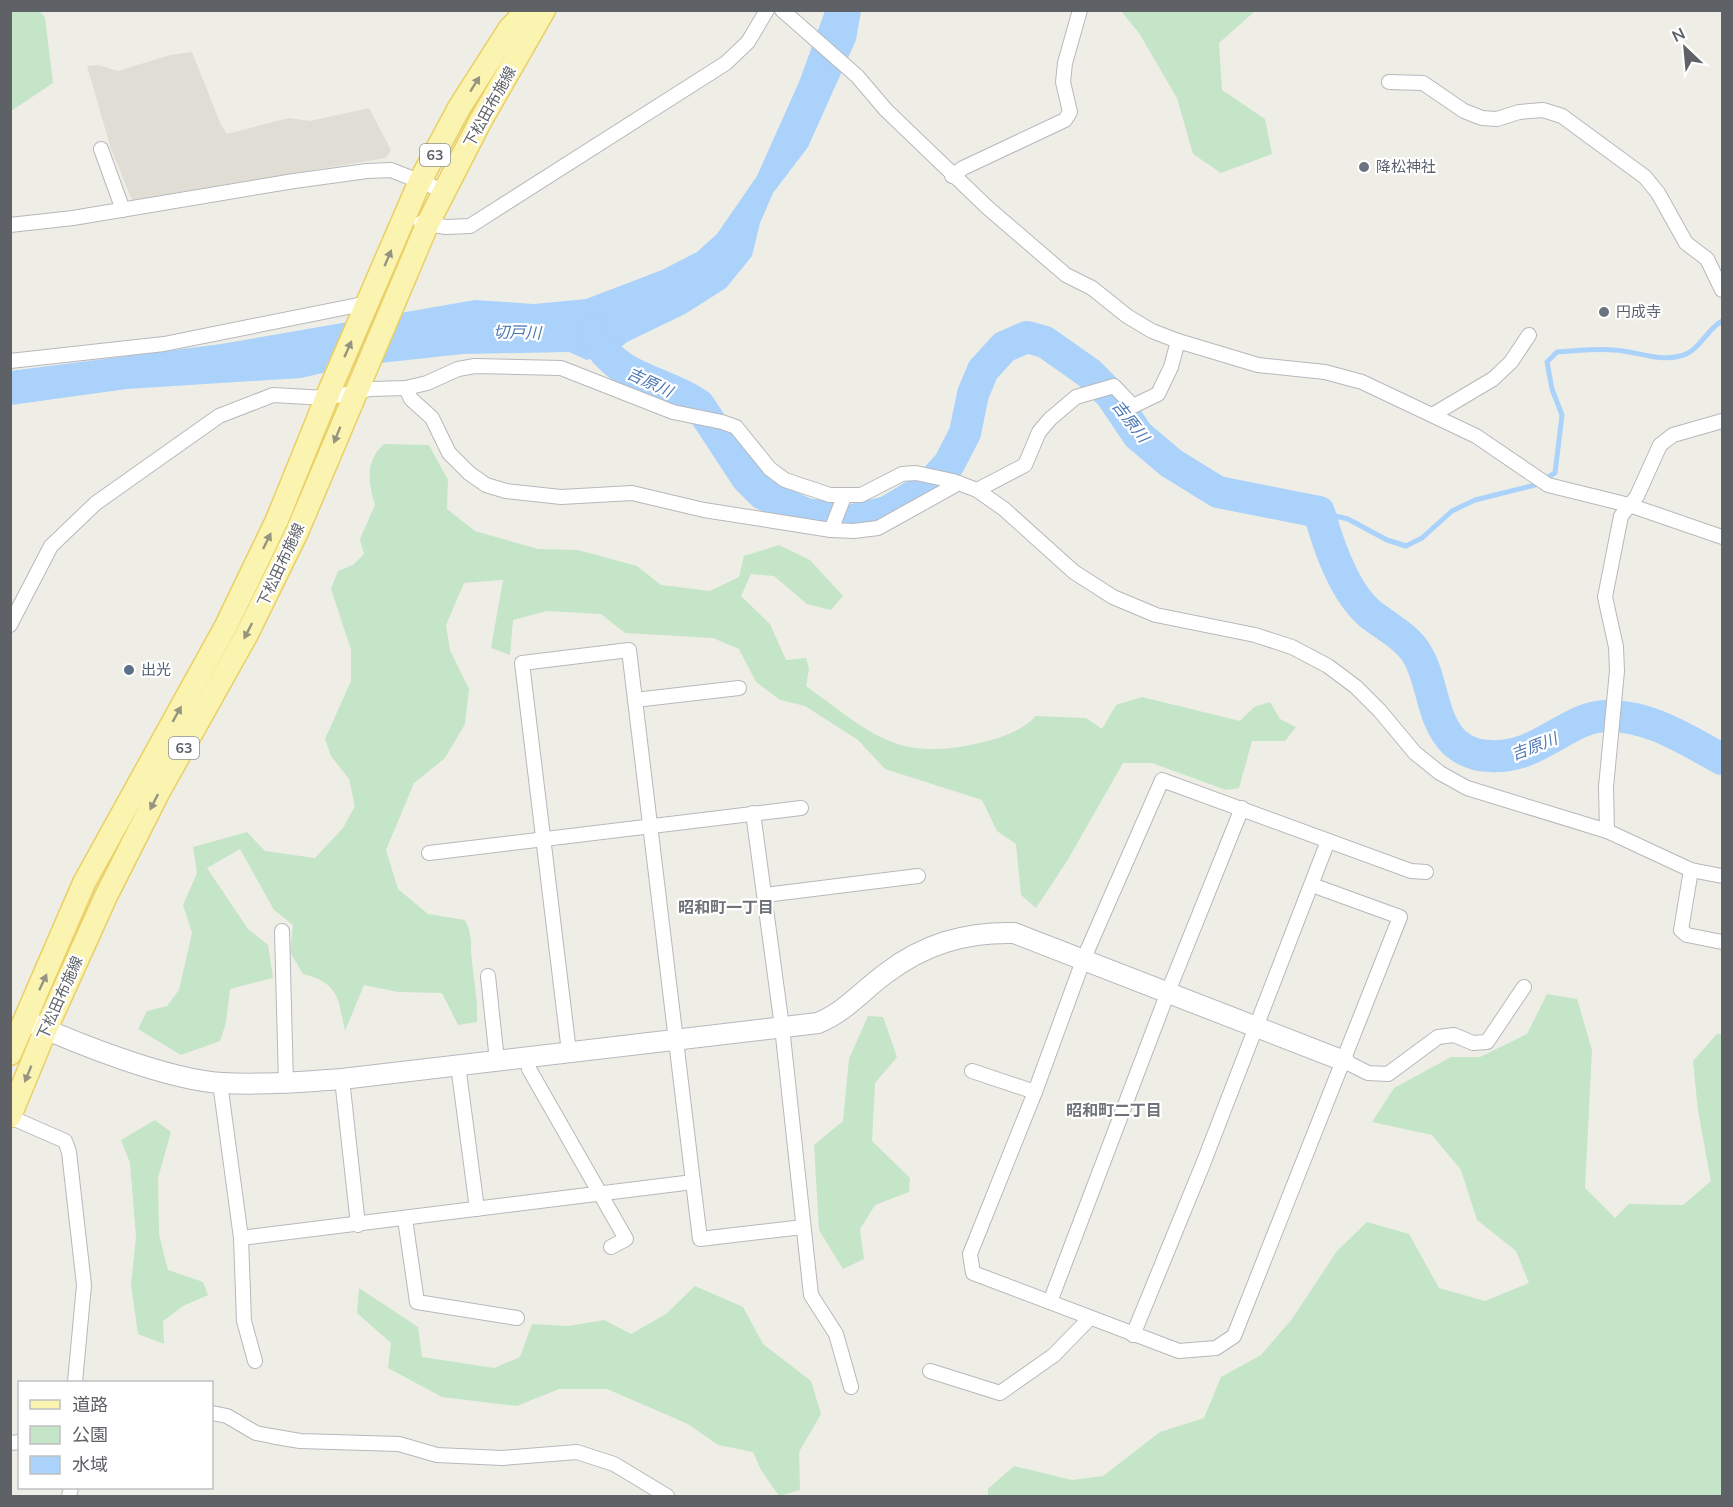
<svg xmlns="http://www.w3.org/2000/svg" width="1733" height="1507" font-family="Mulish,'Noto Sans JP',sans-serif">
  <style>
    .education { fill: #dfddd4 }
    .green { fill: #c4e5c7 }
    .water { fill: #abd2fa }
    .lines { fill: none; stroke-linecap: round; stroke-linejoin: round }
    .stream { stroke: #abd2fa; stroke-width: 5 }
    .river { stroke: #abd2fa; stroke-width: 32 }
    .street-casing { stroke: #b6b8bc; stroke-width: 16 }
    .secondary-casing { stroke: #b5b8bd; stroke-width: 22 }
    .primary-casing { stroke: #eacf64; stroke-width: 25 }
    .street { stroke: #fff; stroke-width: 14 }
    .secondary { stroke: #fff; stroke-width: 20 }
    .primary { stroke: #fbf4b0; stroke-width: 22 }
    .oneway { fill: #959480 }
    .worship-dot { fill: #6b7280; stroke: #fff; stroke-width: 2 }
    .service-dot { fill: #5c6f8a; stroke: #fff; stroke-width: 2 }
    .labels { text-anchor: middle; stroke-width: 4.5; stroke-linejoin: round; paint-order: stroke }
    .shield { fill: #fff; stroke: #8e9094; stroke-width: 1.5 }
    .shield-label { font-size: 14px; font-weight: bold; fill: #5e6166 }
    .street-label { font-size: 15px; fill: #5e6166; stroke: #fff }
    .worship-label { font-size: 15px; fill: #5b616d; stroke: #fff; text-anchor: start }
    .service-label { font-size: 15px; fill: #4e5e75; stroke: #fff; text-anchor: start }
    .water-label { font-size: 16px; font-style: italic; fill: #4b77b5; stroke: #fff }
    .neighbourhood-label { font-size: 16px; font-weight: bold; fill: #6f7378; stroke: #fff }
  </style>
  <rect width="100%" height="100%" fill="#efeee6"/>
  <path class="education" d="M192,52L221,125L227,134L289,118L310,121L369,108L391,150L386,158L132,200L111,149L87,66L98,65L118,71L170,55Z"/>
  <g class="green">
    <path d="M11,10L39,11L45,17L53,83L11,111Z"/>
    <path d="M1121,11H1255L1219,43L1222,90L1265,119L1272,154L1221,173L1193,154L1177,98L1139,33Z"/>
    <path d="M384,444L429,445L448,480L447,509L475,531L538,549L578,550L637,566L661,585L710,591L739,577L744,556L779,545L810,560L843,596L831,610L807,604L774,576L751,574L741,596L770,624L786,660L806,658L809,669L806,686C870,732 896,763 979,743C1001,738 1020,732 1036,716L1086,718L1102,729L1116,705L1142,697L1240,721L1254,707L1270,702L1280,719L1296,727L1285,741H1252L1239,788L1226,790L1152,763H1123L1067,861L1036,908L1021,895L1016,844L997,831L982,800L885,769L858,740L805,706L780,700L756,682L739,649L713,638L625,633L601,614L547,611L513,620L510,655L491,648L503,580L464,583L446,625L450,650L469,689L465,724L445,758L414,783L386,850L398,889L428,914L465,920C473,934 470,946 472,961C474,982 478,1000 477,1022L458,1025L442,993L398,992L364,985L345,1031C338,998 339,983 303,974L290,952L293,925L274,910L240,849L207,868L248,929L268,945L273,978L230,989L226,1023L220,1041L181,1055L138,1029L147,1011L167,1006L179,990L192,933L183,905L197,873L193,847L247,832L265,851L315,858L343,828L355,806L349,779L331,756L325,739L351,681V650L331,589L338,571L353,565L364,554L360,539L375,505C368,482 365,461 384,444Z"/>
    <path d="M1547,994L1577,999L1592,1050L1585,1188L1615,1218L1629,1204L1683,1205L1711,1181L1698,1111L1693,1061L1717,1034H1722V1496H988V1489L1014,1466L1072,1480L1103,1476L1160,1432L1204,1418L1221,1377L1261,1355L1292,1319L1337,1251L1367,1222L1409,1234L1439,1288L1485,1301L1529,1283L1516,1251L1477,1220L1461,1170L1432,1135L1372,1122L1394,1088L1451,1057H1480L1527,1034Z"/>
    <path d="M868,1016L883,1017L897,1057L875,1083L872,1141L910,1178L909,1192L875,1205L860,1229L864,1259L843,1269L819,1230L814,1145L843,1121L849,1059Z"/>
    <path d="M155,1120L171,1132L158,1178L159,1234L168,1270L203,1282L208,1295L183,1306L163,1321L164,1344L138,1334L131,1285L136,1237L130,1163L121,1140Z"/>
    <path d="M695,1286L743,1307L763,1344L811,1381L821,1414L799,1452L800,1490L779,1496L761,1470L753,1452L718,1445L688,1424L607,1389H559L517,1406L442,1397L388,1368L391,1343L357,1313L359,1288L418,1327L422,1357L494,1368L520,1357L532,1324L568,1326L604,1320L631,1334L666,1314Z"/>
  </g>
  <path class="water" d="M825,11H861L856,40L808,147L773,193L760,223L752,256L726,288L685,314L627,342L621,347L587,360L569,352L463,354L353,366L301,378L127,389L11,405L10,371L221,344L475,300L534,304L586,299L662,270L697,252L717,234L757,176L799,82Z"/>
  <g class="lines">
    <path class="stream" d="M1319,512L1348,519L1387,540L1406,546L1422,538L1452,511L1475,500L1535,485L1555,473L1562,415L1552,389L1547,362L1557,352C1576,351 1596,348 1614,350C1636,351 1658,362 1680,356C1699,352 1706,330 1722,321"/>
    <path class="river" d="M592,333C619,383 658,377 699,405L747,478L763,494L806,514L852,520L887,512L927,488L949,464L965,433L973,394L983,370L1004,347L1027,337L1045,342L1089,373L1111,395L1138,435L1171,463L1218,492L1319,512C1328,544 1343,590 1369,613C1385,626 1407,637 1417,654C1433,680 1431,719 1454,742C1465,752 1477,756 1491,756C1538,759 1566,718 1605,716C1648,714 1686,740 1722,759"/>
    <defs>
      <g id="street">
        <path d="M782,10L857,76L886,110L988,208L1066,275L1092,288L1127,316L1152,331L1178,341L1258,365L1325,372L1362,382L1476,436L1548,485L1629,505L1722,537"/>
        <path d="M1389,82L1423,83L1464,111L1482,118L1497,119L1519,112L1543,110L1562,116L1645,177L1658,193L1686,243L1707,259L1722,290"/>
        <path d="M101,149L123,210"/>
        <path d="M952,176L963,168L1065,120L1070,112L1063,82L1065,63L1080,10"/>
        <path d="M421,223L446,227L470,226L726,63L748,42L767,10"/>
        <path d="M10,225L73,218L294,181L367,171L391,170L444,191"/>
        <path d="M10,361L164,344L368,303"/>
        <path d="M406,388L411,399L432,418L449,453L469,473L486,485L506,491L561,497L632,493L704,510L831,530L844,497"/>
        <path d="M1434,414L1493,379L1511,362L1529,335"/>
        <path d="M977,490L1025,465L1039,432L1050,419L1076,397L1114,386L1133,406L1158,394L1171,367L1178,341"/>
        <path d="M831,530L854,531L878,528L959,483"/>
        <path d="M10,625L51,546L96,503L219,416L273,395L326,398L371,389L406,388L427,383L458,369L475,366L561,368L673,412L722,422L736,427L770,469L785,480L830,495H861L902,474L916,473L953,481L977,490L1004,509L1074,572L1113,597L1156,615L1255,635L1292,647L1328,666L1356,687L1380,711L1415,753L1440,773L1467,788L1607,831L1691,870L1722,876"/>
        <path d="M635,700L739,688"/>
        <path d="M753,813L782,1027L811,1295L836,1334L851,1387"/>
        <path d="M1607,831L1606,787L1617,671L1616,647L1605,597L1621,516L1637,496L1660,445L1673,435L1722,421"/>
        <path d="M429,853L801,808"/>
        <path d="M1691,870L1681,930L1687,935L1722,942"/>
        <path d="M1312,885L1400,917L1234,1336L1216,1348L1179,1351L973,1273L970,1254L1035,1092L1084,958L1162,780L1411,871L1426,872"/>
        <path d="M765,895L918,876"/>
        <path d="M282,931L286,1083"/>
        <path d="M488,976L497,1061"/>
        <path d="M527,1057L529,1069L626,1239L611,1247"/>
        <path d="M1344,1061L1368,1073L1388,1074L1438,1037L1454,1035L1473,1043L1487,1042L1524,987"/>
        <path d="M458,1065L477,1209"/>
        <path d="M972,1071L1035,1092"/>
        <path d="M342,1079L358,1225"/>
        <path d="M220,1083L241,1238L244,1321L255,1361"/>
        <path d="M10,1117L65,1141L69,1152L84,1285L75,1382"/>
        <path d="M693,1182L700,1239L803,1227"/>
        <path d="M405,1219L417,1302L517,1318"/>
        <path d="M241,1238L693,1182L629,650L522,663L569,1052"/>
        <path d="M1050,1302L1168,992L1242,808"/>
        <path d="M1133,1335L1203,1164L1328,841"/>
        <path d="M930,1371L1000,1393L1054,1355L1089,1319"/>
        <path d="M212,1413L227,1416L256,1433L271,1436L300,1441L399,1444L437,1455L502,1458L577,1452L614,1464L667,1496"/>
        <path d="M10,1443L20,1442"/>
        <path d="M69,1496L71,1488"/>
      </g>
      <path id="secondary" d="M25,1020C75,1043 168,1080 222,1083C262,1085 302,1082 342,1079L818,1023C845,1012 862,991 885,974C924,944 965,932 1014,933L1344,1061"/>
      <g id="primary">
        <path d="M10,1054L84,883L226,626L277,520L331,387L420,181L459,108L510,28L528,10"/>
        <path d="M10,1116L46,1029L106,896L158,793L247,634L297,532L427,225L481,120L544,10"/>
      </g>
    </defs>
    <use href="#street" class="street-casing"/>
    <use href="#secondary" class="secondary-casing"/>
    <use href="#primary" class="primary-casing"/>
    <use href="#street" class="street"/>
    <use href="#secondary" class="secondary"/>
    <use href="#primary" class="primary"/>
  </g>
  <defs><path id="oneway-solid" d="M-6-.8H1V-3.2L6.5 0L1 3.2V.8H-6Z" transform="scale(1.5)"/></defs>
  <g class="oneway">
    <use href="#oneway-solid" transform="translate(475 84) rotate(-58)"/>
    <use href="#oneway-solid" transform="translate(388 258) rotate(-67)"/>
    <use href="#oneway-solid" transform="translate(348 349) rotate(-66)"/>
    <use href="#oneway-solid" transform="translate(337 435) rotate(112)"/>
    <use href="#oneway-solid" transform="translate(267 541) rotate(-64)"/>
    <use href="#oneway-solid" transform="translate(248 631) rotate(117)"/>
    <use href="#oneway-solid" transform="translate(177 714) rotate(-61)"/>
    <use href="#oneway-solid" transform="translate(154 802) rotate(117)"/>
    <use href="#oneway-solid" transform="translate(43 982) rotate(-65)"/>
    <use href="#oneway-solid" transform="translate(28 1074) rotate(112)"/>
  </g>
  <g class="worship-dot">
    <circle cx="1364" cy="167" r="6"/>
    <circle cx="1604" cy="312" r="6"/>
  </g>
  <circle class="service-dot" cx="129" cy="670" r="6"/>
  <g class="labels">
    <g class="shield">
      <rect x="420" y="144" width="30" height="22" rx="4.5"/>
      <rect x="169" y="737" width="30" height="22" rx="4.5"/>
    </g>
    <g class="shield-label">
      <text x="435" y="160">63</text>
      <text x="184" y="753">63</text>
    </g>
    <g class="street-label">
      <text transform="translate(490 107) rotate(-61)" y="5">下松田布施線</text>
      <text transform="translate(281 565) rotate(-65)" y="5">下松田布施線</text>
      <text transform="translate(60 998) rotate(-66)" y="5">下松田布施線</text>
    </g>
    <g class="worship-label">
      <text x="1376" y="172">降松神社</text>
      <text x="1616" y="317">円成寺</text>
    </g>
    <g class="service-label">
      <text x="141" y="675">出光</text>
    </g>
    <g class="water-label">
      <text transform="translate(517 332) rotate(1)" y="6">切戸川</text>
      <text transform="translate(650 382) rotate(25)" y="6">吉原川</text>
      <text transform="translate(1131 421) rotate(52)" y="6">吉原川</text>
      <text transform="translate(1534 746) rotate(-21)" y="6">吉原川</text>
    </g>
    <g class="neighbourhood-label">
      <text x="726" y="913">昭和町一丁目</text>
      <text x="1114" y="1116">昭和町二丁目</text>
    </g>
  </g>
  <rect width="1733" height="1507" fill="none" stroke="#5e6166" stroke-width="24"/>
  <rect x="18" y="1381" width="195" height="108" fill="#ffffff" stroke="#bfc0c2" stroke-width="1.5"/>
  <rect x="30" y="1400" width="30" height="9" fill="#fbf4b0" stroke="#bfc0c2" stroke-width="1.5"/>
  <text x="72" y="1411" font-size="18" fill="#5e6166">道路</text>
  <rect x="30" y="1426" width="30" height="18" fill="#c4e5c7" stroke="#bfc0c2" stroke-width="1.5"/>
  <text x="72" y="1441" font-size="18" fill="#5e6166">公園</text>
  <rect x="30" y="1456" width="30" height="18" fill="#abd2fa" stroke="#bfc0c2" stroke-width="1.5"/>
  <text x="72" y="1471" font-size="18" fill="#5e6166">水域</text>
  <g transform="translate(1685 48) rotate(334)" stroke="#ffffff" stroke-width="4.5" paint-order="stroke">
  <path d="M0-4.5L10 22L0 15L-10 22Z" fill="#5e6166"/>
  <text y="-9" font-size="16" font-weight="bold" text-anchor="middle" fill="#5e6166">N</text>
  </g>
</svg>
